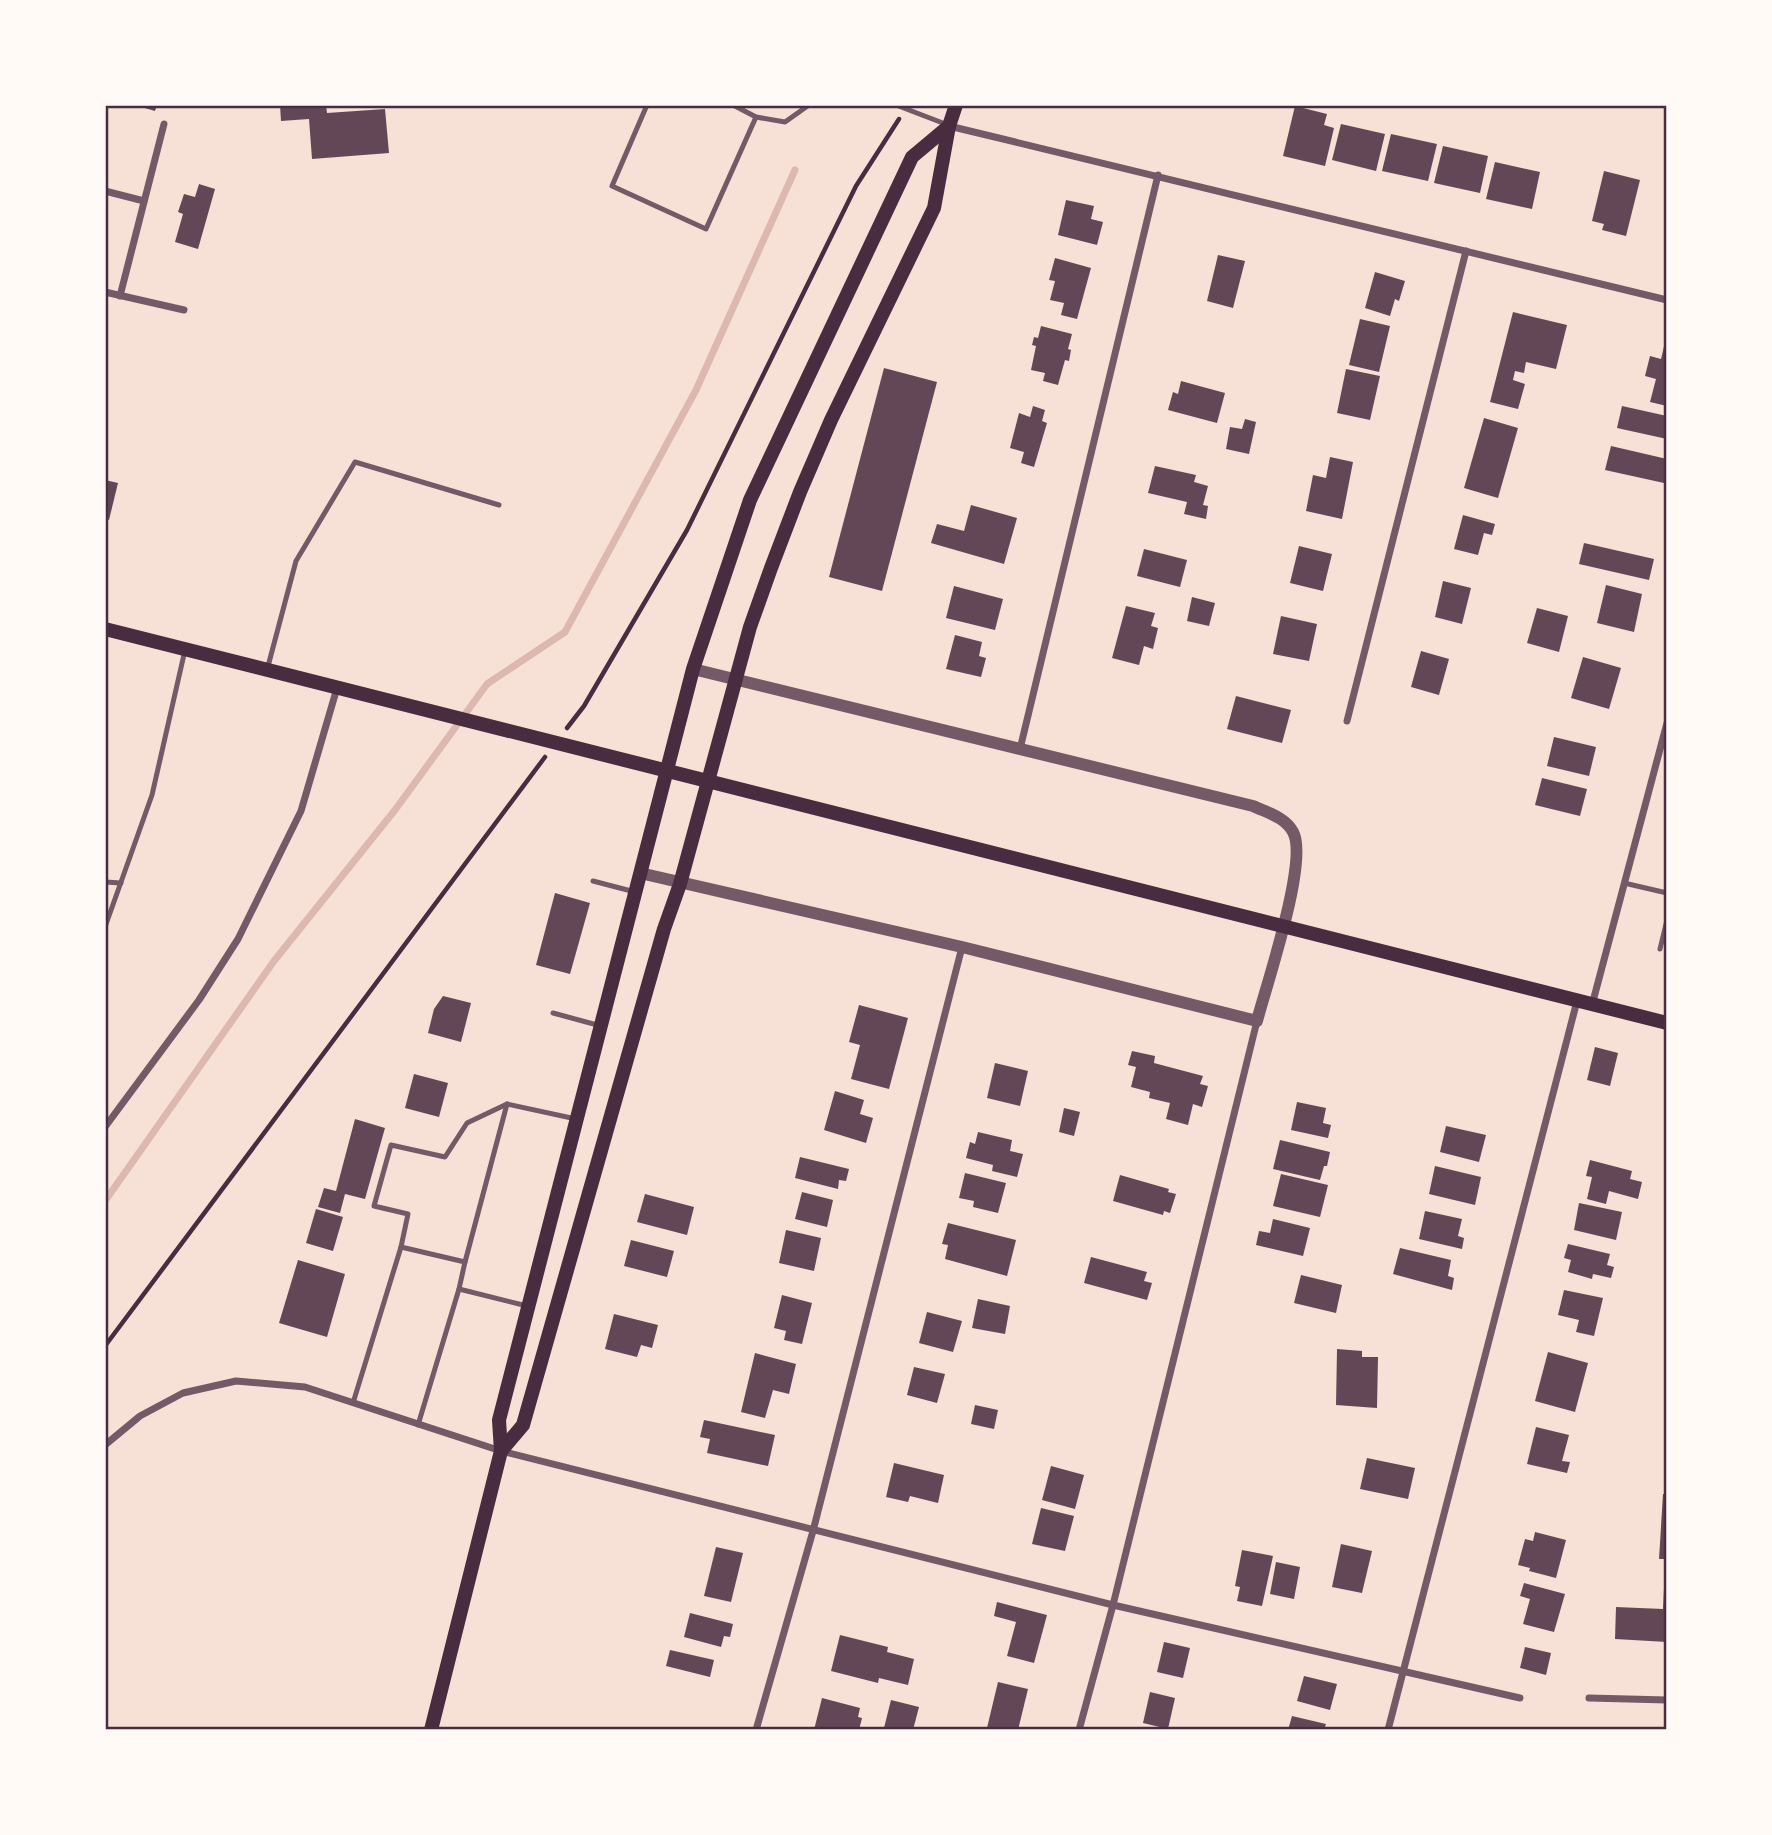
<svg xmlns="http://www.w3.org/2000/svg" width="1772" height="1835" font-family="Barlow,sans-serif">
  <style>
    .lines { fill: none; stroke-linecap: round; stroke-linejoin: round }
    .stream { stroke: #dcb8b0; stroke-width: 7 }
    .building { fill: #644757 }
    .path { stroke: #4a2c40; stroke-width: 4.5 }
    .service { stroke: #755966; stroke-width: 5 }
    .minor { stroke: #755966; stroke-width: 7 }
    .tertiary { stroke: #755966; stroke-width: 12 }
    .secondary { stroke: #4a2c40; stroke-width: 14 }
    .neatline { fill: none; stroke: #4a2c40; stroke-width: 2.5 }
  </style>
  <rect width="100%" height="100%" fill="#f7e1d7"/>
  <g class="lines">
    <path class="stream" d="M105,1201L274,961L395,810L487,684L565,632L696,390L795,170"/>
  </g>
  <g class="building">
    <path d="M134,105H157L155,111Z"/>
    <path d="M280,105H326L327,113L385,109L389,153L312,159L309,119L281,121Z"/>
    <path d="M1295,106L1327,114L1324,125L1334,128L1325,166L1283,156Z"/>
    <path d="M1341,124L1385,134L1376,171L1332,160Z"/>
    <path d="M1391,134L1437,144L1428,181L1382,171Z"/>
    <path d="M1443,146L1488,156L1480,193L1434,183Z"/>
    <path d="M1495,162L1540,172L1532,209L1486,199Z"/>
    <path d="M1604,171L1640,180L1626,236L1602,230L1604,224L1592,221Z"/>
    <path d="M199,184L215,189L198,249L175,242L183,214L178,212L184,194L195,197Z"/>
    <path d="M1066,200L1094,206L1091,219L1103,222L1097,245L1058,235Z"/>
    <path d="M1218,255L1245,261L1233,308L1207,301Z"/>
    <path d="M1055,258L1091,268L1077,319L1061,315L1064,303L1050,300L1055,281L1049,280Z"/>
    <path d="M1375,272L1405,281L1399,301L1395,299L1390,316L1365,308Z"/>
    <path d="M1513,312L1567,325L1556,369L1526,362L1524,373L1515,371L1513,380L1525,384L1518,409L1490,402Z"/>
    <path d="M1360,319L1390,326L1379,372L1349,365Z"/>
    <path d="M1041,326L1072,334L1068,349L1071,350L1069,361L1065,360L1058,385L1043,381L1045,373L1031,370L1036,346L1032,345L1034,337L1038,338Z"/>
    <path d="M1666,338H1667V406L1650,402L1656,379L1645,376L1650,356L1661,359Z"/>
    <path d="M884,368L937,382L882,591L829,577Z"/>
    <path d="M1346,369L1380,376L1370,420L1337,413Z"/>
    <path d="M1181,381L1225,393L1217,423L1168,410L1173,392L1178,394Z"/>
    <path d="M1033,406L1045,410L1042,421L1047,423L1034,467L1021,463L1024,452L1010,448L1019,413L1030,417Z"/>
    <path d="M1622,406L1667,416V439L1617,428Z"/>
    <path d="M1484,418L1518,428L1498,498L1464,488Z"/>
    <path d="M1245,419L1256,422L1249,454L1226,449L1230,427L1242,429Z"/>
    <path d="M1611,446L1667,459L1664,483L1605,470Z"/>
    <path d="M1330,457L1353,462L1342,519L1306,511L1313,475L1326,478Z"/>
    <path d="M1155,466L1196,475L1194,482L1208,486L1203,505L1208,506L1206,519L1184,514L1187,502L1148,493Z"/>
    <path d="M105,480L118,483L109,520L105,519Z"/>
    <path d="M971,505L1017,518L1004,564L931,543L937,524L964,531Z"/>
    <path d="M1463,515L1495,524L1492,535L1484,533L1478,555L1454,549Z"/>
    <path d="M1584,543L1654,559L1649,580L1579,564Z"/>
    <path d="M1299,546L1332,554L1323,591L1290,583Z"/>
    <path d="M1144,549L1187,560L1180,587L1137,576Z"/>
    <path d="M1443,581L1471,588L1462,624L1435,617Z"/>
    <path d="M1606,585L1642,594L1634,632L1597,623Z"/>
    <path d="M954,586L1003,599L995,630L946,618Z"/>
    <path d="M1192,597L1215,603L1209,626L1187,621Z"/>
    <path d="M1126,606L1155,613L1151,626L1158,628L1153,649L1144,646L1139,665L1112,658Z"/>
    <path d="M1537,608L1568,616L1559,652L1527,643Z"/>
    <path d="M1281,616L1317,624L1309,661L1273,654Z"/>
    <path d="M955,635L982,642L979,656L986,658L981,677L946,669Z"/>
    <path d="M1421,651L1449,659L1439,695L1411,687Z"/>
    <path d="M1583,657L1621,668L1609,709L1571,698Z"/>
    <path d="M1236,696L1291,710L1282,743L1227,729Z"/>
    <path d="M1554,737L1596,747L1589,776L1547,766Z"/>
    <path d="M1542,778L1587,789L1580,816L1535,805Z"/>
    <path d="M555,893L590,903L570,974L536,965Z"/>
    <path d="M443,996L471,1003L461,1042L428,1033L434,1009Z"/>
    <path d="M859,1005L908,1018L889,1089L851,1079L860,1045L849,1042Z"/>
    <path d="M1595,1047L1618,1053L1610,1086L1587,1080Z"/>
    <path d="M1132,1051L1155,1056L1154,1063L1203,1076L1200,1084L1208,1086L1202,1107L1193,1104L1188,1125L1166,1119L1170,1103L1149,1098L1150,1092L1131,1087L1136,1067L1128,1065Z"/>
    <path d="M995,1063L1028,1071L1020,1106L987,1098Z"/>
    <path d="M414,1074L448,1083L439,1117L405,1108Z"/>
    <path d="M835,1091L864,1100L860,1114L873,1118L866,1143L824,1130Z"/>
    <path d="M1297,1102L1326,1108L1323,1123L1331,1125L1328,1138L1291,1130Z"/>
    <path d="M1064,1108L1080,1112L1074,1136L1059,1132Z"/>
    <path d="M355,1119L385,1128L365,1199L345,1194L340,1213L318,1207L324,1188L336,1191Z"/>
    <path d="M1446,1126L1486,1135L1479,1162L1440,1152Z"/>
    <path d="M978,1132L1012,1140L1010,1151L1023,1154L1017,1177L992,1171L993,1165L966,1158L970,1142L975,1144Z"/>
    <path d="M1280,1140L1330,1152L1327,1166H1324L1320,1180L1273,1169Z"/>
    <path d="M800,1157L849,1169L846,1181L839,1180L838,1189L795,1178Z"/>
    <path d="M1590,1160L1632,1171L1630,1179L1642,1182L1638,1199L1609,1191L1606,1204L1587,1199L1592,1177L1586,1176Z"/>
    <path d="M1435,1166L1481,1177L1475,1205L1429,1194Z"/>
    <path d="M965,1173L1006,1183L998,1213L973,1207L974,1201L959,1198Z"/>
    <path d="M1281,1174L1328,1185L1320,1217L1273,1206Z"/>
    <path d="M1120,1175L1169,1189L1168,1192L1176,1194L1170,1213L1164,1211L1163,1215L1113,1201Z"/>
    <path d="M802,1192L833,1200L827,1227L795,1219Z"/>
    <path d="M645,1194L694,1207L687,1235L637,1222Z"/>
    <path d="M1579,1203L1622,1212L1616,1240L1574,1230Z"/>
    <path d="M316,1209L343,1217L333,1251L306,1243Z"/>
    <path d="M1425,1211L1462,1219L1458,1236L1464,1238L1462,1249L1419,1239Z"/>
    <path d="M1273,1219L1310,1228L1303,1256L1256,1245L1259,1231L1270,1233Z"/>
    <path d="M948,1223L1016,1240L1007,1276L945,1259L948,1245L942,1244Z"/>
    <path d="M786,1230L821,1238L814,1271L779,1263Z"/>
    <path d="M631,1240L674,1251L667,1277L624,1266Z"/>
    <path d="M1568,1244L1610,1254L1607,1265L1614,1267L1611,1278L1593,1274L1592,1279L1568,1272L1571,1260L1564,1258Z"/>
    <path d="M1400,1248L1451,1260L1448,1276L1454,1278L1452,1290L1393,1274Z"/>
    <path d="M1091,1257L1147,1272L1144,1281L1152,1283L1147,1300L1084,1283Z"/>
    <path d="M298,1260L345,1274L327,1337L279,1323Z"/>
    <path d="M1301,1275L1342,1285L1336,1313L1294,1303Z"/>
    <path d="M1564,1290L1603,1298L1594,1336L1576,1332L1579,1320L1558,1315Z"/>
    <path d="M782,1295L812,1303L802,1344L784,1340L786,1331L774,1328Z"/>
    <path d="M978,1299L1010,1306L1005,1334L972,1328Z"/>
    <path d="M927,1312L962,1321L953,1352L919,1343Z"/>
    <path d="M614,1314L658,1325L652,1348L641,1345L637,1357L605,1349Z"/>
    <path d="M1337,1349L1362,1351V1357H1378L1377,1408L1336,1405Z"/>
    <path d="M1548,1352L1588,1363L1575,1412L1535,1401Z"/>
    <path d="M755,1353L796,1364L789,1394L773,1390L765,1418L741,1412Z"/>
    <path d="M914,1367L945,1374L937,1403L907,1395Z"/>
    <path d="M975,1405L998,1410L994,1429L971,1424Z"/>
    <path d="M704,1420L775,1435L768,1466L707,1453L710,1439L700,1437Z"/>
    <path d="M1536,1427L1569,1435L1562,1461L1570,1462L1567,1473L1527,1464Z"/>
    <path d="M1367,1458L1415,1468L1408,1499L1360,1489Z"/>
    <path d="M894,1463L944,1475L938,1503L910,1496L908,1502L886,1497Z"/>
    <path d="M1051,1466L1084,1475L1075,1509L1042,1500Z"/>
    <path d="M1663,1494H1667V1559H1659Z"/>
    <path d="M1041,1508L1074,1516L1065,1551L1032,1544Z"/>
    <path d="M1535,1532L1566,1540L1556,1578L1529,1571L1530,1568L1518,1565L1525,1539L1533,1541Z"/>
    <path d="M1341,1544L1372,1551L1362,1593L1332,1587Z"/>
    <path d="M716,1547L743,1553L731,1602L704,1596Z"/>
    <path d="M1242,1550L1273,1556L1262,1606L1237,1601L1240,1587L1235,1586Z"/>
    <path d="M1276,1562L1300,1567L1294,1599L1270,1594Z"/>
    <path d="M1665,1567H1667V1642L1615,1639L1616,1607L1663,1609Z"/>
    <path d="M1524,1583L1565,1594L1554,1632L1523,1624L1530,1599L1520,1596Z"/>
    <path d="M997,1602L1047,1615L1034,1663L1007,1656L1016,1622L994,1616Z"/>
    <path d="M690,1613L733,1624L730,1637L724,1636L721,1647L684,1637Z"/>
    <path d="M840,1635L888,1647L887,1652L914,1659L908,1685L879,1678L878,1683L831,1671Z"/>
    <path d="M1164,1642L1190,1648L1183,1678L1157,1672Z"/>
    <path d="M1525,1647L1551,1653L1546,1675L1520,1668Z"/>
    <path d="M670,1650L714,1660L710,1677L666,1666Z"/>
    <path d="M1304,1676L1337,1684L1330,1710L1297,1701Z"/>
    <path d="M998,1682L1028,1689L1018,1730L987,1728Z"/>
    <path d="M1150,1692L1175,1698L1168,1729L1143,1723Z"/>
    <path d="M822,1698L860,1708L858,1717L862,1718L859,1730H814Z"/>
    <path d="M891,1700L919,1707L913,1730L884,1728Z"/>
    <path d="M1292,1716L1326,1724L1324,1730H1288Z"/>
  </g>
  <g class="lines">
    <g class="path">
      <path d="M567,728L584,706L687,530L856,186L899,119"/>
      <path d="M105,1346L545,757"/>
    </g>
    <g class="service">
      <path d="M647,105L612,186L706,229L756,117"/>
      <path d="M733,105L756,117L785,122L809,105"/>
      <path d="M896,105L948,125"/>
      <path d="M267,670L296,561L355,462L499,505"/>
      <path d="M593,881L635,892"/>
      <path d="M105,882L121,883"/>
      <path d="M1624,883L1667,893"/>
      <path d="M105,927L152,795L185,650"/>
      <path d="M1660,949L1667,920"/>
      <path d="M553,1013L601,1026"/>
      <path d="M465,1262L507,1104"/>
      <path d="M527,1306L459,1289L465,1262L401,1247L408,1214L374,1206L391,1145L445,1157L467,1123L507,1104L576,1119"/>
      <path d="M353,1403L401,1247"/>
      <path d="M418,1425L459,1289"/>
    </g>
    <g class="minor">
      <path d="M949,126L1667,300"/>
      <path d="M105,191L144,201"/>
      <path d="M105,292L184,310"/>
      <path d="M120,296L164,124"/>
      <path d="M1347,721L1466,251"/>
      <path d="M1020,749L1158,175"/>
      <path d="M1592,1005L1667,723"/>
      <path d="M105,1127L199,1000L238,939L301,811L337,688"/>
      <path d="M105,1445L140,1416L183,1393L236,1381L305,1387L501,1451L1113,1605L1520,1698"/>
      <path d="M1589,1698L1667,1700"/>
      <path d="M756,1730L813,1531L962,947"/>
      <path d="M1079,1730L1113,1605L1257,1021"/>
      <path d="M1388,1730L1577,1001"/>
    </g>
    <path class="tertiary" d="M640,873L962,947L1257,1021C1266,986 1309,860 1293,832C1285,817 1268,813 1253,806L693,669"/>
    <g class="secondary">
      <path d="M105,629L1667,1023"/>
      <path d="M501,1451L523,1425L664,929L680,884L750,627L771,568L800,492L831,420L934,208L949,126L956,105"/>
      <path d="M431,1730L501,1451L499,1420L693,669L750,500L912,157L949,126"/>
    </g>
  </g>
  <rect width="1772" height="1835" fill="none" stroke="#fffaf5" stroke-width="214"/>
  <rect x="107" y="107" width="1558" height="1621" class="neatline"/>
</svg>
